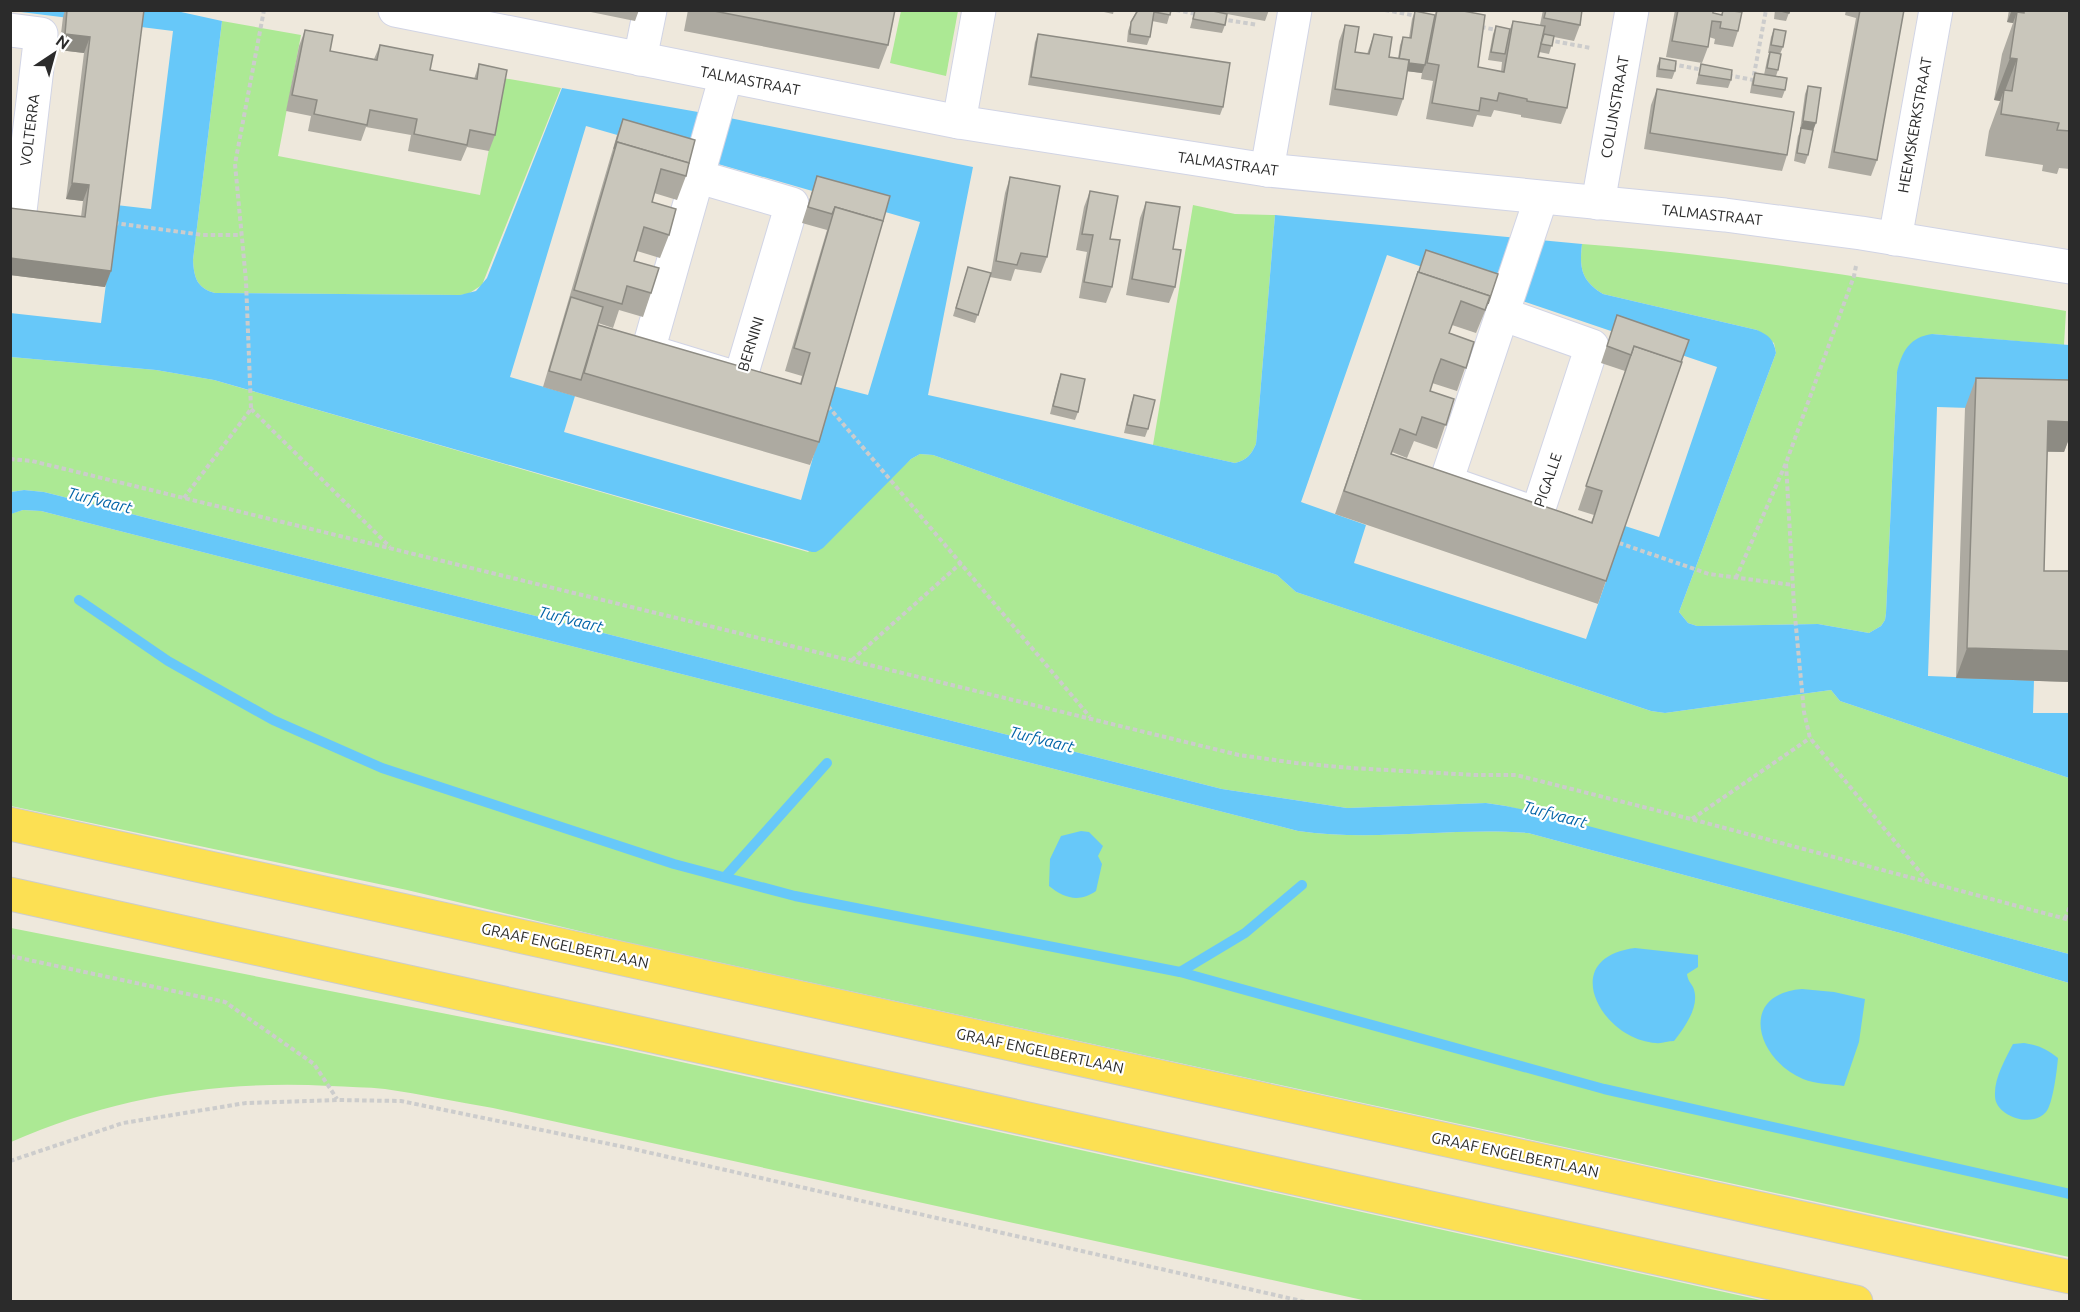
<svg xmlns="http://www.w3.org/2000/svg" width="2080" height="1312" font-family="Ubuntu,sans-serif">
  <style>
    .green { fill: #ace994 }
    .water { fill: #67c8f9; fill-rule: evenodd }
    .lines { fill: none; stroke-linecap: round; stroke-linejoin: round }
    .stream { stroke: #67c8f9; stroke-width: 10 }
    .minor-casing { stroke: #d1d4e5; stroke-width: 35 }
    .primary-casing { stroke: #ccc; stroke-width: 35 }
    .path { stroke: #ccc; stroke-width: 4; stroke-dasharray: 4.5 3; stroke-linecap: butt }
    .minor { stroke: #fff; stroke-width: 33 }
    .primary { stroke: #fce053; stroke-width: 33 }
    .wall { fill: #adaaa1 }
    .shaded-wall { fill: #8d8b83 }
    .building { fill: #c9c6bb; stroke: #8d8b83; stroke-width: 1.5 }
    .labels { text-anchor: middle; stroke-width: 4.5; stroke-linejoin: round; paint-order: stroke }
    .street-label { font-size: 15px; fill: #2b2b2b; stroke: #fff }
    .water-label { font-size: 16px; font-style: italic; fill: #0264a8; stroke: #fff }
  </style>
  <rect width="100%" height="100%" fill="#eee8dc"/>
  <g class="green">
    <path d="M901,11H958L946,76L890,63Z"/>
    <path d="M222,21L301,35L278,156L480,195L503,78L561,88L482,285L468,294L460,295L215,293C197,288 194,278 193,260Z"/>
    <path d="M1193,205L1235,214L1275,215L1256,444C1251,455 1247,460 1235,463L1153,445Z"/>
    <path d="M1582,244C1745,256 1905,284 2066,311L2064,345L1932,334L1897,372L1886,613L1885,620L1881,626L1869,633L1818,624L1697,626L1688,623L1679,612L1776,353L1774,343L1757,330L1603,294C1582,281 1579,269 1582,244Z"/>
    <path d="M11,357L156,370L214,380L808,552L911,459L920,454L933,455L1277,575L1296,592L1651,711L1665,713L1831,690L1840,701L2069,778V954L1506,806L1486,803L1347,808L1222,789L44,492L24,490L11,492Z"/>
    <path d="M23,510L41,511L1298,831C1374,842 1452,827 1528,833L1904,934L2069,983V1257L634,944L407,890L11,806L10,514Z"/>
    <path d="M11,928L609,1046L1765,1301H1367L493,1108C457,1102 421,1094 385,1089C367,1087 348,1087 330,1086C219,1080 113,1097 11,1142Z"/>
  </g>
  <g class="water">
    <path d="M172,10L222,21L193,260C194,278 197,288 215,293L460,295L476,291L487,278L562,88L715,115L973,167L928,395L1235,463C1247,460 1251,455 1256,444L1275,215L1582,244C1579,269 1582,281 1603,294L1757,330C1769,335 1774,340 1776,353L1679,612L1688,623L1697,626L1818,624L1869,633L1881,626L1885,620L1886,613L1897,372C1902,351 1910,337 1932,334L2069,345V411L1937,407L1928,676L2034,680L2033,713H2069V778L1840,701L1831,690L1665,713L1651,711L1296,592L1277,575L933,455L920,454L911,459L823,548L816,552H812L214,380L156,370L11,357L10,313L101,323L116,205L151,209L173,31L13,11ZM586,126L920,222L868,395L833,386L801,500L564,432L575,396L510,377ZM1387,255L1717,367L1659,537L1625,526L1586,639L1354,563L1366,525L1301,502Z"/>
    <path d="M24,490L44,492L1222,789L1347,808L1486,803L1506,806L1543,814L2069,954V983L1904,934L1528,833C1452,827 1374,842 1298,831L41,511L23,510L11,514V492Z"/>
    <path d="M1081,831L1089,832L1103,846L1098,856L1102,864L1096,891C1079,903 1064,898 1049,886L1050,859L1061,836Z"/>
    <path d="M1635,948L1698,955V967L1687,974C1688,981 1690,982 1693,987C1701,1005 1685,1027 1674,1041C1668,1041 1661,1044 1656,1043C1602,1040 1556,958 1635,948Z"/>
    <path d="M1802,989L1834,992L1865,999L1859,1042L1844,1086C1831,1084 1816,1084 1803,1079C1757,1060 1737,994 1802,989Z"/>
    <path d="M2024,1043C2038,1045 2047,1049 2058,1058C2057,1070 2053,1104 2046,1112C2032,1129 1995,1116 1995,1096C1994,1078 2005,1060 2013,1044Z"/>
  </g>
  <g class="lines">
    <g class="stream">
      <path d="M79,600L168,661L273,720L382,768L674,864L795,896L1180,972L1604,1089L2070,1194"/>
      <path d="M725,877L827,763"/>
      <path d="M1180,972L1245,933L1302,885"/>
    </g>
    <defs>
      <g id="minor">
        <path d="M395,10L959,122L1267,170L1725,215L1861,233L2070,267"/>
        <path d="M10,30L41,34L20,211L10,209"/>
        <path d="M640,59L650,10"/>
        <path d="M959,122L979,10"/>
        <path d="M1267,170L1295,10"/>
        <path d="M699,177L792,204L740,379L648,351L726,76"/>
        <path d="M1598,203L1632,10"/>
        <path d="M1895,239L1936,10"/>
        <path d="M1502,314L1592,346L1537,514L1446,482L1541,198"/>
      </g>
      <g id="primary">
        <path d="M10,824L2070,1277"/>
        <path d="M10,894L1856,1302"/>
      </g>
    </defs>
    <use href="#minor" class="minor-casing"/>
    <use href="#primary" class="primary-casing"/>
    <g class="path">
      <path d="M1176,10L1196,14"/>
      <path d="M1385,10L1417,16"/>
      <path d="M1221,19L1258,25"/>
      <path d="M1481,27L1497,30"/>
      <path d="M1548,40L1591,48"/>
      <path d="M1672,64L1703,70"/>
      <path d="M1728,75L1753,80L1766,10"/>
      <path d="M114,223L203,235H241"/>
      <path d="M1856,266L1854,276L1786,463L1794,606L1804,712L1810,738L1929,883"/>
      <path d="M828,406L1090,717"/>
      <path d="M251,409L390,547"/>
      <path d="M10,459L32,461L1239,755L1296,763L1351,768L1475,775H1516L1691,819L2070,920"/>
      <path d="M184,498L251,409L246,281L235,164L264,10"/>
      <path d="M1619,543L1709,574L1793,585"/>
      <path d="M1736,578L1786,463"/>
      <path d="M852,660L961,563"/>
      <path d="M1692,819L1810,738"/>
      <path d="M2065,919L2070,906"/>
      <path d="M10,956L225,1002L314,1064L337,1099"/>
      <path d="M10,1161L123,1123L246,1103L337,1100L401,1101L629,1148L1306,1302"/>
    </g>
    <use href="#minor" class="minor"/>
    <use href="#primary" class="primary"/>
  </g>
  <g class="wall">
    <path d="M65,10H144L105,287L10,275V208L81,217L83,201L66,199L84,53L59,50L63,17Z"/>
    <path d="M581,10H639L635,21Z"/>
    <path d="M688,10H895L888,45L879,69L684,31Z"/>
    <path d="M1095,10H1114L1113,14Z"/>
    <path d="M1137,10H1171L1167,24L1152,21L1150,37L1147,45L1127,42L1128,31L1131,22Z"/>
    <path d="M1195,10L1215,12V10H1269L1265,21L1227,14L1225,25L1222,33L1190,28Z"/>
    <path d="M1436,10H1458L1478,67L1501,72L1502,62L1488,60L1493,34L1496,26L1510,29L1513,21L1540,25L1543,10H1582L1580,25L1574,41L1554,37L1549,54L1539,52L1538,57L1567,108L1561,124L1521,117V115L1494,110L1491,117L1477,115L1473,127L1426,119L1433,81L1421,79L1422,73L1407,71L1403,99L1397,116L1329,105L1339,41L1345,25L1355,52L1367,54L1374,34L1389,57L1398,59L1400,45L1403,37L1409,38L1412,19L1415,11L1435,15Z"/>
    <path d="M1675,10H1713V13L1721,15L1723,10L1738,31L1733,47L1714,44L1715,39L1709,37L1708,47L1702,63L1666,57Z"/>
    <path d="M1775,10H1790L1786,21L1774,19Z"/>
    <path d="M1846,10H1904L1877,160L1871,176L1828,168L1856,18L1845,15Z"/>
    <path d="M2009,10H2070V169L2059,168L2057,174L2042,171L2043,165L1985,156L1989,131L2000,101L1994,100L2002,54L2013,23L2007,22Z"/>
    <path d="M1774,29L1783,47L1780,54L1778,70L1776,76L1785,90L1782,98L1750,93L1752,81L1755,73L1764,75L1767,60L1769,53H1768L1771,37Z"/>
    <path d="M305,30L330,51L374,59L380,45L430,70L474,79L479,64L495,135L489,151L467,147L461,161L408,151L411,135L366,127L361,141L308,131L311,116L286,111L299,46Z"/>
    <path d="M1038,34L1223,107L1220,115L1028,85L1035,42Z"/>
    <path d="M1660,58L1675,71L1672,79L1656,77L1657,66Z"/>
    <path d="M1701,64L1731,80L1728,88L1696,84Z"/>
    <path d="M1808,86L1812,131L1808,155L1805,164L1794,161L1798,136L1801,130H1800L1805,94Z"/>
    <path d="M1657,89L1787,155L1782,171L1644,149L1651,105Z"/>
    <path d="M623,119L689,163L686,176L677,200L654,193L652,202L669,235L660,258L637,251L634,261L651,293L643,317L619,310L613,328L598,323L596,331L800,384L802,376L785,371L827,230L802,223L817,176L890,196L819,442L810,465L543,387L617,135Z"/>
    <path d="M1010,177L1047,257L1041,273L1015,269L1011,281L990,277L975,323L953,316L968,267L991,273L1005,193Z"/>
    <path d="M1090,191L1110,239L1112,287L1106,303L1079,298L1087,252L1076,250L1084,207Z"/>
    <path d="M1146,202L1173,249L1175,287L1169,303L1126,295L1140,218Z"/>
    <path d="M1426,250L1488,304L1476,333L1452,325L1449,333L1474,342L1457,391L1432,383L1430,391L1454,399L1437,449L1414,441L1407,458L1392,452L1391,454L1591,522L1594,515L1578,510L1626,370L1625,371L1601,363L1617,315L1689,340L1598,604L1335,514Z"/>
    <path d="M1061,374L1078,412L1075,420L1050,414L1058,382Z"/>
    <path d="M1976,378L2070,380V436L2064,452H2047L2044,571H2068L2070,568V682L1956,678L1965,408Z"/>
    <path d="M1134,395L1148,429L1145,437L1124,433L1131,403Z"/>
  </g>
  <g class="shaded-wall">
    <path d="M2012,10H2019L2016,19L2017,12L2013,23L2007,22Z"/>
    <path d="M65,34L90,37L84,53L59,50Z"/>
    <path d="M2010,58L2017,59L2003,96L2004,90L2000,101L1994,100Z"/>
    <path d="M1407,63L1425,65L1422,73L1405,71Z"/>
    <path d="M1803,121L1816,123L1813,131L1800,130Z"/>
    <path d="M72,183L89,185L83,201L66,199Z"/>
    <path d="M10,258L111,271L105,287L10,275Z"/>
    <path d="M2048,421L2070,422V436L2064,452L2037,451Z"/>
    <path d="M1967,648L2070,651V682L1956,678Z"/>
  </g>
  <g class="building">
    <path d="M67,10H144L111,271L10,258V208L85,217L89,185L72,183L90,37L65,34Z"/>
    <path d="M709,10H895L888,45Z"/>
    <path d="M1138,10H1171L1170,15L1154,12L1150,37L1130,34L1131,22Z"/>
    <path d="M1195,10H1208L1227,14L1225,25L1193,19Z"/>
    <path d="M1437,10H1458L1485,15L1478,67L1504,72L1513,21L1545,26L1538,57L1575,64L1567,108L1527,101V99L1499,93L1497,101L1481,98L1479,111L1432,103L1439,65L1427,63Z"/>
    <path d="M1546,10H1582L1580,25L1544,18Z"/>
    <path d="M1678,10H1713V13L1722,15L1723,10L1742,12L1738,31L1720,28L1721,22L1712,21L1708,47L1672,41Z"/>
    <path d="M1777,10H1790L1789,13Z"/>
    <path d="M1860,10H1904L1877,160L1834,152Z"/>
    <path d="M2024,10H2070V131L2057,130L2059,123L2001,114L2004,90L2012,91L2017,59L2010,58L2017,12L2024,13Z"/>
    <path d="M1415,11L1435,15L1425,65L1409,63V60L1399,59L1403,37L1411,38Z"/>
    <path d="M1345,25L1359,27L1355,52L1369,54L1374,34L1392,37L1389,57L1409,60L1403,99L1335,89Z"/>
    <path d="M1496,26L1510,29L1505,54L1491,52Z"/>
    <path d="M1774,29L1786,31L1783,47L1771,45Z"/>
    <path d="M305,30L333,35L330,51L377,60L380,45L406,50L433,55L430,70L477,79L479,64L507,70L495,135L470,130L467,145L414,134L417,119L370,110L367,125L314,114L317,100L292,95Z"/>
    <path d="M1038,34L1230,63L1223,107L1031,77Z"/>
    <path d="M1544,34L1554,36L1552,46L1541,44Z"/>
    <path d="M1770,52L1781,54L1778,70L1767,68Z"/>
    <path d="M1660,58L1676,61L1675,71L1659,69Z"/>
    <path d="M1701,64L1732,70L1731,80L1699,75Z"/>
    <path d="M1755,73L1787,78L1785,90L1753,85Z"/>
    <path d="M1808,86L1821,88L1816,123L1803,121Z"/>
    <path d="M1657,89L1794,112L1787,155L1650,133Z"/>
    <path d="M623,119L695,140L689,163L617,142L614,149Z"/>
    <path d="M1801,128L1813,130L1808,155L1797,153Z"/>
    <path d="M617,142L689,163L686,176L661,169L652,202L676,209L669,235L644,227L634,261L659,268L651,293L627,286L622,304L574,290Z"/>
    <path d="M817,176L890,196L883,221L835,207L832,214L808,207Z"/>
    <path d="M1010,177L1060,186L1047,257L1021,253L1017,265L996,261Z"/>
    <path d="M1090,191L1118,196L1110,239L1120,240L1112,287L1084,282L1093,235L1082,234Z"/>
    <path d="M1146,202L1180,207L1173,249L1181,250L1175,287L1132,279Z"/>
    <path d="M835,207L883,221L819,442L584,373L598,325L801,384L810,353L794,348Z"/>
    <path d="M1426,250L1498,274L1488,304L1490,296L1418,272L1416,280Z"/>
    <path d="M968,267L991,273L978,315L956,308Z"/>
    <path d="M1418,272L1490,296L1485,310L1461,301L1449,333L1474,342L1466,368L1441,359L1435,375L1430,391L1454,399L1446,425L1422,417L1416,435L1400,429L1391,454L1564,513L1592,523L1602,491L1586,486L1634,346L1682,362L1606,581L1344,491Z"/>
    <path d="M571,297L603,307L581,380L549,371Z"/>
    <path d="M1617,315L1689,340L1681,362L1634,346L1631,355L1607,346Z"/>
    <path d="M1061,374L1085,379L1078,412L1053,406Z"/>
    <path d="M1976,378L2070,380V422L2048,421L2044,571H2070V651L1967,648Z"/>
    <path d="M1134,395L1155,400L1148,429L1127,425Z"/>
  </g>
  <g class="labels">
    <g class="street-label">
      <text transform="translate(750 81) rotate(11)" y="5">TALMASTRAAT</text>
      <text transform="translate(1615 107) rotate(-80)" y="5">COLIJNSTRAAT</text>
      <text transform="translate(1915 125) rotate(-80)" y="5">HEEMSKERKSTRAAT</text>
      <text transform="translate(30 130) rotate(-83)" y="5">VOLTERRA</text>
      <text transform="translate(1228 164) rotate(8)" y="5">TALMASTRAAT</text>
      <text transform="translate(1712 215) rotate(6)" y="5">TALMASTRAAT</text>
      <text transform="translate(751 344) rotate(-73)" y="5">BERNINI</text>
      <text transform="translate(1548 480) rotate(-71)" y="5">PIGALLE</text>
      <text transform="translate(565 946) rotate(12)" y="5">GRAAF ENGELBERTLAAN</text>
      <text transform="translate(1040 1051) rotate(12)" y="5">GRAAF ENGELBERTLAAN</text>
      <text transform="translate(1515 1155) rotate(12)" y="5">GRAAF ENGELBERTLAAN</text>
    </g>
    <g class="water-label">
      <text transform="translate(100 500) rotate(14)" y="6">Turfvaart</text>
      <text transform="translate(571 619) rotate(14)" y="6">Turfvaart</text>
      <text transform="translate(1042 739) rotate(14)" y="6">Turfvaart</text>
      <text transform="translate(1555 814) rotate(15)" y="6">Turfvaart</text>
    </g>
  </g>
  <rect width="2080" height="1312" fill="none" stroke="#2b2b2b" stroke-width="24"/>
  <g transform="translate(54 54) rotate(36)" stroke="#ffffff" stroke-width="4.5" paint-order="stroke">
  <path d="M0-4.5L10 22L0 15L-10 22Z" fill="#2b2b2b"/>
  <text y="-9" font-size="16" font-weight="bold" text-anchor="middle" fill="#2b2b2b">N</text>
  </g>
</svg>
